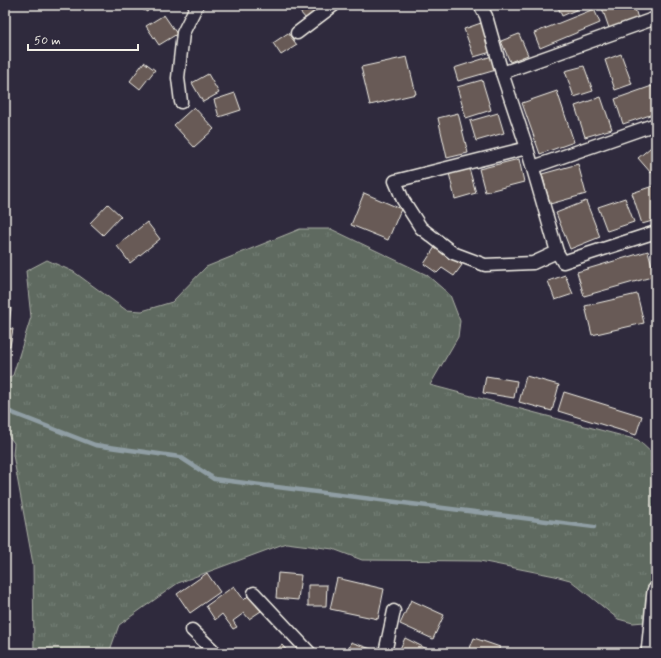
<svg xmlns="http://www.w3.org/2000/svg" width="661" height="658" font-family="Mynerve,sans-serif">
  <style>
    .grass { fill: url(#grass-tufts); stroke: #aaaea4 }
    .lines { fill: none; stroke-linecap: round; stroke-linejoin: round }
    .stream { stroke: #909ea4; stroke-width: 4.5 }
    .building { fill: #675a56; stroke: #f4f1e8 }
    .street-casing { stroke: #f4f1e8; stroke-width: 15 }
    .secondary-casing { stroke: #f4f1e8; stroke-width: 20 }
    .street { stroke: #2f2a3d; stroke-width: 12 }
    .secondary { stroke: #2f2a3d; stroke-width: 17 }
  </style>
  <defs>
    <pattern id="grass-tufts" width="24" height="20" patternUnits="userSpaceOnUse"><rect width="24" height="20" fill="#5f6b61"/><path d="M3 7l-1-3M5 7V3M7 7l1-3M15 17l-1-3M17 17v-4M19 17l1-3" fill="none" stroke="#778178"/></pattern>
  </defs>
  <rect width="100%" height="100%" fill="#2f2a3d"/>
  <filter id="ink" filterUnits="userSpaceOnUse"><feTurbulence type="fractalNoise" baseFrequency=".025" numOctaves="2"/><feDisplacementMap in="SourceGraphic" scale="8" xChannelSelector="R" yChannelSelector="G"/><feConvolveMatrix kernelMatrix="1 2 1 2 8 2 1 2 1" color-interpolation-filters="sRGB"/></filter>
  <g filter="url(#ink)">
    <path class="grass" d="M300,229H331L427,275L450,295L460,321L458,337L430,385L638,440L656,457V621L633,623L618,619L570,580L555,576L480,561L362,560L333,549L286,543L178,583L119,625L109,653H34L33,564L13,455L14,443L5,431V381L13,375L31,317L26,271L47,260L74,272L126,310L142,311L172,302L206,267Z"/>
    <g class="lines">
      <path class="stream" d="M5,410L95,445L180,457L214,479L594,527"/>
    </g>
    <g class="building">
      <path d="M135,5H151L147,12Z"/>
      <path d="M294,5H323V6L306,19Z"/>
      <path d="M557,5H579L580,8L562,16Z"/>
      <path d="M601,5H634L638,19L609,28Z"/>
      <path d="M594,9L600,23L540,48L534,33Z"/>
      <path d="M164,15L177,34L159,45L146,26Z"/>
      <path d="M481,23L491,52L474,57L464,29Z"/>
      <path d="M288,33L297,45L281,55L273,43Z"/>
      <path d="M519,34L528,55L510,62L501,41Z"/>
      <path d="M621,54L632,84L615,90L605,60Z"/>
      <path d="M492,56L496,70L458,81L454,68Z"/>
      <path d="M407,57L416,94L370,105L361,67Z"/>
      <path d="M144,62L155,70L140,89L130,81Z"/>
      <path d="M584,66L593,91L574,97L565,71Z"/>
      <path d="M208,74L219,93L203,102L192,83Z"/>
      <path d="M482,80L491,110L466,118L457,87Z"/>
      <path d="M652,86L656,97V113L623,124L615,99Z"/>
      <path d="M557,91L574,142L540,154L522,103Z"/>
      <path d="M235,93L241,110L219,117L214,100Z"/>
      <path d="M601,97L612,129L585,137L575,106Z"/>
      <path d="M194,107L214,129L194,147L174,125Z"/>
      <path d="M458,113L468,153L447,158L438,118Z"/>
      <path d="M498,113L504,133L476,141L470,121Z"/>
      <path d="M656,143V169L651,173L638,158Z"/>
      <path d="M519,159L524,182L485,192L479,169Z"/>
      <path d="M578,164L586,194L550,204L542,174Z"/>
      <path d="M469,168L476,193L455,199L449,173Z"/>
      <path d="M656,185V220L642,224L632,193Z"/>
      <path d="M364,193L401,209L388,240L351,225Z"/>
      <path d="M625,198L634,222L607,231L598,207Z"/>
      <path d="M586,201L600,237L570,249L556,213Z"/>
      <path d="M108,204L121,216L103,235L90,223Z"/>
      <path d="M147,222L160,239L130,263L117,246Z"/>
      <path d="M435,247L462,265L454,276L442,268L437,273L424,264Z"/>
      <path d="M648,251L655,276L584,296L577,272Z"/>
      <path d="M565,275L573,294L555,300L548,281Z"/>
      <path d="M637,294L644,323L592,335L585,306Z"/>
      <path d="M5,308H11L9,325L5,324Z"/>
      <path d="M5,328L13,329L10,346L5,345Z"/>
      <path d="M486,376L517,381L514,398L483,393Z"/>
      <path d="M526,376L559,385L552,411L519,402Z"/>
      <path d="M564,392L642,416L636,435L558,411Z"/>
      <path d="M207,573L220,592L190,613L177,594Z"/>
      <path d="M278,573L301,575L298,600L276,598Z"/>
      <path d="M337,578L384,589L378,619L330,609Z"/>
      <path d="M308,585H327L326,606H308Z"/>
      <path d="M234,586L244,600L249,595L261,611L249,619L244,613L233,621L237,627L233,629L222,614L215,620L206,606Z"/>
      <path d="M411,600L444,615L433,639L400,624Z"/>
      <path d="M6,602L8,623H5V603Z"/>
      <path d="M405,638L435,653H398Z"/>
      <path d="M474,638L500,647L497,653H468Z"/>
      <path d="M351,642L374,650L373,653H348Z"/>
      <path d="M282,645L289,653H272Z"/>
    </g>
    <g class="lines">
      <defs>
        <g id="street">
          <path d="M480,5L486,16L502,73"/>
          <path d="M656,18L502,73L527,148L557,252L563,262L656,232"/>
          <path d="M297,33L334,5"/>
          <path d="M181,102L178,78L183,33L197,5"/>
          <path d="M527,148L395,181L403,200L421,228L453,253L485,265L533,263L557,252"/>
          <path d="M533,167L656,124"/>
          <path d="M254,593L310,653"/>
          <path d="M192,630L216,653"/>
          <path d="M385,653L394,611"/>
        </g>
        <path id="secondary" d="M650,653L656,591"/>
      </defs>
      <use href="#street" class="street-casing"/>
      <use href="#secondary" class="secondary-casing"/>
      <use href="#street" class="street"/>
      <use href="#secondary" class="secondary"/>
    </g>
  </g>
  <rect width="661" height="658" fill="none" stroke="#2f2a3d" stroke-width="20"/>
  <rect x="10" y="10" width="641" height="638" fill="none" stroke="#f4f1e8" stroke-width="1.5" filter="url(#ink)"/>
  <path d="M28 44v6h110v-6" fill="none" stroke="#f4f1e8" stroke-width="2"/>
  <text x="34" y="44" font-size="12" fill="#f4f1e8" stroke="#2f2a3d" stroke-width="3" paint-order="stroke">50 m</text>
</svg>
